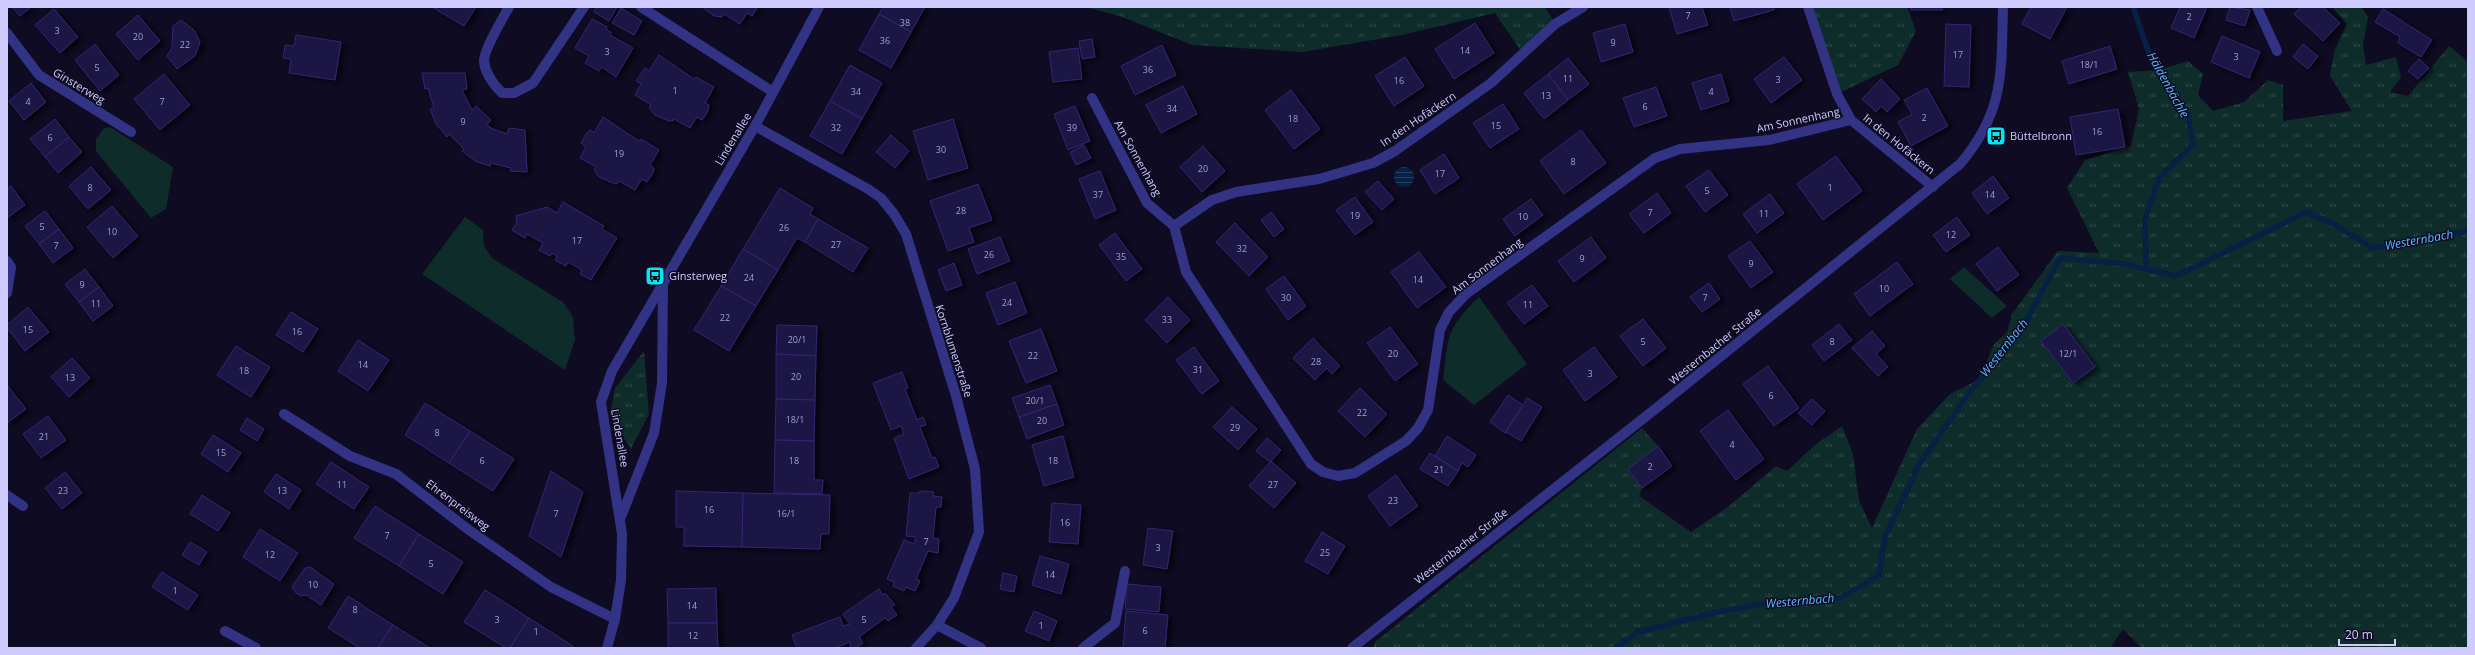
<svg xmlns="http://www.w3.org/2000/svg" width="2475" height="655" font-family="'Open Sans',sans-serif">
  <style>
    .grass { fill: url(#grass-tufts) }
    .green { fill: #0e2d2a }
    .water { fill: url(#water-rules) }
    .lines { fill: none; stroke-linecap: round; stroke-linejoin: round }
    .stream { stroke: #072145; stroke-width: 5.5 }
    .building { fill: #1d1645; stroke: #322673; filter: url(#shadow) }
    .minor { stroke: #323385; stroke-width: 10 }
    .labels { text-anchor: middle; stroke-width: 3; stroke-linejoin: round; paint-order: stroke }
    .number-label { font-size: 9px; fill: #a39ed0 }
    .street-label { font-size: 11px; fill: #d0ccff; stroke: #0e0b22 }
    .poi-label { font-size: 11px; fill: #d0ccff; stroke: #0e0b22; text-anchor: start }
    .water-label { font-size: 12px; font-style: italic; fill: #5abaff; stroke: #0e0b22 }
  </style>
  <defs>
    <pattern id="grass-tufts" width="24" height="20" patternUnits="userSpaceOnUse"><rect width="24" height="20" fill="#0e2d2a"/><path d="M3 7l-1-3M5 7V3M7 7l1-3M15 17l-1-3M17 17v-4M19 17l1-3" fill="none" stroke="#304a4a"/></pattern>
    <pattern id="water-rules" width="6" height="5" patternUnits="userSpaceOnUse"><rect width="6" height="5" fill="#072145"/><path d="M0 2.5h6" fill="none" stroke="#2a4061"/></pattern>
    <filter id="shadow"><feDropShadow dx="4.5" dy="2.5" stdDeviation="2" flood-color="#0009"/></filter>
  </defs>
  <rect width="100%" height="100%" fill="#0e0b22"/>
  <g class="grass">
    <path d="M1085,7H1545L1555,24L1523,54L1495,13L1402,35L1302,52L1192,45L1120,16Z"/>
    <path d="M1808,7H1907L1916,31L1898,65L1837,94Z"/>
    <path d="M2332,7H2362L2368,18L2363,45L2366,65L2396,57L2401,78L2390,92L2408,96L2449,46L2468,62V648H2142L2123,629L2110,648H1373L1375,642L1642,428L1658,446L1628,469L1642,488L1639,496L1691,532L1728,507L1776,466L1787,471L1816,444L1842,426L1853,454L1859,501L1872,528L1917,429L1950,394L1980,379L1994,344L2007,332L2012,314L2058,251L2099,253L2067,188L2085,160L2131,146L2139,109L2128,72L2159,70L2188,61L2203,74L2198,95L2213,111L2244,102L2268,80L2283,85V121L2352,111L2330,76L2334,52L2347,24Z"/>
    <path d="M644,351L649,414L631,449L610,416L615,388Z"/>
  </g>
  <g class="green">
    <path d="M110,127L170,165L173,168L166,209L151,218L96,151V139L103,129Z"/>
    <path d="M465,217L483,230L484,246L492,258L563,302L573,317L575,340L565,370L422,274Z"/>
    <path d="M1964,267L2007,306L1992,318L1950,279Z"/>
    <path d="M1479,297L1527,364L1474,405L1443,380C1448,336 1446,329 1479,297Z"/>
  </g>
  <circle class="water" cx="1404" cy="177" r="10"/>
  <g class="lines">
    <g class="stream">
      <path d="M2133,7L2150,56L2188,115L2193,144L2159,178L2145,219L2146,269"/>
      <path d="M1615,648L1638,632L1717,612L1772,602L1840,598L1879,575L1885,536L1920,463L1971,390L2023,327L2060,258L2125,264L2176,276L2306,212L2336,225L2372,248L2468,231"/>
    </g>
  </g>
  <g class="building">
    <path d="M12,7H31L20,16Z"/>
    <path d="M432,7H476L464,26Z"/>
    <path d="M597,7H617L609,21L594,12Z"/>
    <path d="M702,7H758L752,16L747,13L740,24L724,14L722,17L714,16Z"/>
    <path d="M883,7H925L911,32L879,14Z"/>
    <path d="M1669,7H1702L1708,25L1677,34Z"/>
    <path d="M1730,7H1774V10L1734,21Z"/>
    <rect x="1911" y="7" width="31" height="3"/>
    <path d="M2031,7H2067L2050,39L2022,24Z"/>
    <path d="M2180,7H2207L2194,38L2171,28Z"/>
    <path d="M2230,7L2250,10L2245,26L2226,20Z"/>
    <path d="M2301,7H2323L2340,23L2323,41L2294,14Z"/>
    <path d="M621,8L642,21L634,35L612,23Z"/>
    <path d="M54,9L78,37L60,53L35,25Z"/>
    <path d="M2383,9L2432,40L2421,57L2398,43L2400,37L2375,22Z"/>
    <path d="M879,14L911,32L891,68L859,50Z"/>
    <path d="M138,15L160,41L138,60L116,34Z"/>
    <path d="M592,19L607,27L606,29L612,33L610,35L633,48L616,77L602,67L599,71L585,63L589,56L575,48Z"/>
    <path d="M181,20L194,30L200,42L195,56L177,69L167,56L172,48L173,26Z"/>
    <path d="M1475,23L1494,53L1454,79L1435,49Z"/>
    <path d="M1625,24L1633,52L1601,62L1593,33Z"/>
    <path d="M1946,24L1971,25L1969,87L1944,86Z"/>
    <path d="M296,35L341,42L335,80L289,73L291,59L283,58L285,45L294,46Z"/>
    <path d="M2222,36L2260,52L2249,78L2211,62Z"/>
    <path d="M1092,39L1095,57L1082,59L1079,41Z"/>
    <path d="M95,44L119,75L100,91L75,60Z"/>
    <path d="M2303,44L2318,56L2308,69L2293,57Z"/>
    <path d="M1162,45L1176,75L1135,95L1121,66Z"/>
    <path d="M2110,46L2117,69L2069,84L2062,61Z"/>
    <path d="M1078,48L1082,79L1053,82L1049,52Z"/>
    <path d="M659,55L694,79L696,77L714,87L705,103L709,105L708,111L702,120L697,117L690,128L674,119L673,121H669L655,115L649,108L651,105L635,95L641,84L636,81L645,68L649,71Z"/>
    <path d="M1405,57L1424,86L1394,106L1375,76Z"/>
    <path d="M1784,57L1802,80L1771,103L1754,79Z"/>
    <path d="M1568,58L1589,84L1568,100L1548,74Z"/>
    <path d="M2419,59L2429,68L2418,79L2408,71Z"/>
    <path d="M850,65L882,83L862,119L830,101Z"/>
    <path d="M422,73H465L467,89L462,90L472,110L476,106L491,120L487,125L493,129L507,134L509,128L525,130L527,172L510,171L511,168L491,163L490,166L475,161L462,151L464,149L449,134L447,137L436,124L430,109L434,108L428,88L425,89Z"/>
    <path d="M164,74L190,105L160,130L134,99Z"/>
    <path d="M1548,74L1568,100L1544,119L1524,93Z"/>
    <path d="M1721,74L1729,101L1701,110L1692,83Z"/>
    <path d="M1881,79L1900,99L1887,112L1881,106L1876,112L1862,99Z"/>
    <path d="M31,83L46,102L24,120L9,101Z"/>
    <path d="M1183,86L1197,114L1161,133L1146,105Z"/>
    <path d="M1656,87L1667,116L1634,127L1623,98Z"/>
    <path d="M1927,88L1948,126L1911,146L1898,122L1912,114L1904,100Z"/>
    <path d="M1291,90L1320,129L1294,149L1265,110Z"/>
    <path d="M830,101L862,119L842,154L810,136Z"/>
    <path d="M1503,104L1519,129L1490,148L1473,123Z"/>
    <path d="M1075,106L1090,141L1068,150L1054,114Z"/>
    <path d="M2118,109L2125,147L2076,155L2070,117Z"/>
    <path d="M603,117L639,141L641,139L659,150L650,165L654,168L653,173L647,182L642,179L635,190L619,181L617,184L613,183L599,177L594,170L596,167L580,158L586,147L581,143L586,134L590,130L594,133Z"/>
    <path d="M55,119L69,137L45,157L30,139Z"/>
    <path d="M953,119L968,168L928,180L913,131Z"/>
    <path d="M1581,130L1606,163L1564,194L1540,161Z"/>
    <path d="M891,135L909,151L895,168L876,152Z"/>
    <path d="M69,137L82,152L58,173L45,157Z"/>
    <path d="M1084,145L1091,158L1076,165L1070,152Z"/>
    <path d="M1203,146L1225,171L1202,192L1180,167Z"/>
    <path d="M1444,154L1459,178L1435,194L1420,170Z"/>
    <path d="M1836,156L1862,191L1823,220L1797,184Z"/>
    <path d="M91,167L111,190L88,209L69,186Z"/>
    <path d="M1709,170L1728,195L1705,212L1686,186Z"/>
    <path d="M1100,171L1116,210L1095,219L1079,179Z"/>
    <path d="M1993,176L2009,198L1987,214L1972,193Z"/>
    <path d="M1378,181L1394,199L1382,210L1365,192Z"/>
    <path d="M978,184L992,220L969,228L974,242L948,251L930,201Z"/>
    <path d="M11,186L25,205L7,218V189Z"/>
    <path d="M780,188L813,208L810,214L818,219L805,242L797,238L778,270L743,249Z"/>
    <path d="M1657,193L1671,213L1644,233L1629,214Z"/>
    <path d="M1770,194L1784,213L1757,233L1743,214Z"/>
    <path d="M1355,197L1373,222L1355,235L1336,210Z"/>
    <path d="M1531,199L1543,215L1515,236L1503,219Z"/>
    <path d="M563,202L604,226L602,229L617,238L591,280L580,274L582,270L568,262L566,266L555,260L557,256L552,253L550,256L539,250L543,243L527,234L525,238L512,230L517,222L516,216L547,207L557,213Z"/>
    <path d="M112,206L138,236L113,258L87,227Z"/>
    <path d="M45,211L59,229L39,244L25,226Z"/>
    <path d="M1271,212L1284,229L1274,237L1261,220Z"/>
    <path d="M1957,217L1970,235L1946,252L1933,235Z"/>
    <path d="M818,219L868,248L853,272L805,242Z"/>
    <path d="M1235,223L1268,257L1249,276L1216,242Z"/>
    <path d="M59,229L73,248L53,263L39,244Z"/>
    <path d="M1115,233L1142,269L1126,281L1099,245Z"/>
    <path d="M1000,237L1010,261L977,274L968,249Z"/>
    <path d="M1591,237L1606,258L1574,282L1558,261Z"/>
    <path d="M1750,241L1773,272L1751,288L1728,256Z"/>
    <path d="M1998,247L2019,275L1997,291L1976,264Z"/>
    <path d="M743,249L778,270L756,306L721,286Z"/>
    <path d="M1419,252L1446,287L1417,308L1391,272Z"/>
    <path d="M1897,262L1913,284L1870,316L1854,294Z"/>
    <path d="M954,263L962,285L946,291L938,270Z"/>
    <path d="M85,269L99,287L79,302L65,284Z"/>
    <path d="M1284,276L1306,306L1288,320L1266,289Z"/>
    <path d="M1015,282L1027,313L998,325L986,293Z"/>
    <path d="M1709,283L1720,299L1702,312L1690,297Z"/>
    <path d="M1532,285L1548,306L1524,324L1507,303Z"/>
    <path d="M721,286L756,306L729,351L694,330Z"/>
    <path d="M99,287L113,306L93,321L79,302Z"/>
    <path d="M1168,297L1190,320L1167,343L1145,320Z"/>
    <path d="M28,307L49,332L25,351L7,328V325Z"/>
    <path d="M291,312L318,329L303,352L276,335Z"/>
    <path d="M1643,319L1666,348L1643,366L1620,336Z"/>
    <path d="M1839,324L1852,340L1824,361L1812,345Z"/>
    <path d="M2063,324L2095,367L2073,383L2041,341Z"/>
    <path d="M777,325L817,326L816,356L776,354Z"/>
    <path d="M1390,327L1418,364L1395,381L1367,343Z"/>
    <path d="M1041,329L1057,371L1026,383L1009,341Z"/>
    <path d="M1872,331L1885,346L1876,354L1888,367L1878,376L1852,348Z"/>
    <path d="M1313,338L1340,366L1332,374L1327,368L1315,380L1293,358Z"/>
    <path d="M358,340L389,360L368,391L338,371Z"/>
    <path d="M236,346L270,367L251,397L217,375Z"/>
    <path d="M1194,347L1219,381L1202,394L1176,360Z"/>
    <path d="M1594,347L1617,377L1585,401L1563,370Z"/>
    <path d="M776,354L816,356L815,400L776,399Z"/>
    <path d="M72,358L90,378L69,397L51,377Z"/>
    <path d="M1768,366L1799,408L1774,426L1743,384Z"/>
    <path d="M902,372L908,388L905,389L917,420L923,417L926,425L920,427L932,458L935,457L939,467L909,479L894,438L904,434L901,426L891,430L873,383Z"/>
    <path d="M7,385L26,409L7,423Z"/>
    <path d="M1050,385L1057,404L1019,417L1012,398Z"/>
    <path d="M1360,388L1387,414L1365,437L1338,411Z"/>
    <path d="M1508,395L1523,405L1505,433L1490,422Z"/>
    <path d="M1527,398L1542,407L1521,441L1506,432Z"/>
    <path d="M776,399L815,400L814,441L775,440Z"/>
    <path d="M1812,399L1825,411L1812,425L1798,413Z"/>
    <path d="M425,403L470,431L449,463L405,435Z"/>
    <path d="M1057,404L1064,425L1027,439L1019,417Z"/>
    <path d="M1232,407L1257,429L1238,450L1213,427Z"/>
    <path d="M1728,410L1764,459L1736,480L1700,431Z"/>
    <path d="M48,416L66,440L41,458L23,434Z"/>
    <path d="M247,418L264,429L257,441L240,430Z"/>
    <path d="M470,431L514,459L493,491L449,463Z"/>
    <path d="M213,435L241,453L228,472L201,454Z"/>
    <path d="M1063,436L1074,477L1044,486L1032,445Z"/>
    <path d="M1447,436L1476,455L1468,467L1462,463L1458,471L1435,456Z"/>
    <path d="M1267,438L1281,450L1270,462L1256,451Z"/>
    <path d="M775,440L814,441V480H823L822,494L774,493Z"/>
    <path d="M1658,446L1672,466L1642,488L1628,469Z"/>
    <path d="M1430,453L1458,471L1448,486L1420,469Z"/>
    <path d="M1271,461L1296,483L1274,508L1249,486Z"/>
    <path d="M331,462L369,487L354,509L316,484Z"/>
    <path d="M551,471L583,492L561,557L529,536Z"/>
    <path d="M65,472L82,493L62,509L45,488Z"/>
    <path d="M276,474L301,490L289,509L264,492Z"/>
    <path d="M1396,475L1418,506L1390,526L1368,496Z"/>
    <path d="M676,491L743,493L742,547L684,546V527H676Z"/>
    <path d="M920,491L934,492L933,496L942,497L941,507H936L933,538L939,539L938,553L928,551L916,579L920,581L915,591L906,587L904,591L893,586L894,582L887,579L904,540L914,544L916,537L906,536L910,493H919Z"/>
    <path d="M743,493L830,495L829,534H821L820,549L742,547Z"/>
    <path d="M202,495L230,513L218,531L190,514Z"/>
    <path d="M1052,503L1081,505L1078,544L1049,542Z"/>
    <path d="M375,506L419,534L399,566L354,538Z"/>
    <path d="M1148,528L1173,531L1167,569L1143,565Z"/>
    <path d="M260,529L298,553L280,581L243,557Z"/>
    <path d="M1322,532L1345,546L1328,574L1305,561Z"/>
    <path d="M419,534L463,562L443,594L399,566Z"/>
    <path d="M190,542L207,552L199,565L182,555Z"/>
    <path d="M1040,556L1069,564L1061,594L1032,585Z"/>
    <path d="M310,567L334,584L321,605L306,595L301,596L296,593L292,587L305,568Z"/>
    <path d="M162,572L198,595L188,610L152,587Z"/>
    <path d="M1003,573L1017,576L1014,592L1000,589Z"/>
    <path d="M1127,584L1161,587L1159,612L1125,609Z"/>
    <path d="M716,588L717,623H668L667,589Z"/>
    <path d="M879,589L883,595L885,593L895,605L891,607L897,615L888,621L885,618L859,637L863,643L856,648H851L850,642L835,648H797L792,635L840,617L843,626L850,624L843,614Z"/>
    <path d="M485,590L529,618L510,648H506L464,622Z"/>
    <path d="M348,596L393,625L378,648H360L328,628Z"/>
    <path d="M1034,611L1057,621L1049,641L1025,631Z"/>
    <path d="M1126,611L1168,615L1165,648H1123Z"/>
    <path d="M529,618L573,646L572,648H510Z"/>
    <path d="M668,623H717L718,648H668Z"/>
    <path d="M393,625L430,648H378Z"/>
  </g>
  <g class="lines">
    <g class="minor">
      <path d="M509,7C503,18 484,49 484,61C485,74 494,85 502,93H514L533,83L584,7"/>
      <path d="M641,7L773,92"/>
      <path d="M1808,7L1837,94L1851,120L1933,187"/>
      <path d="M2257,7L2277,51"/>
      <path d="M7,33L39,75L131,132"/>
      <path d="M1092,98L1147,203L1174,226L1186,272L1311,464L1323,472L1338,476L1355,473L1406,441L1418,428L1428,410L1440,330L1449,312L1466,294L1655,158L1680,149L1769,140L1851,120"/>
      <path d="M755,126L868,189L881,198L894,214L906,234L956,396L975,469L979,532L954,598L937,625L916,648"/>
      <path d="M1174,226L1212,200L1236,192L1319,179L1373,163L1395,151L1491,83L1555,24L1583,7"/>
      <path d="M7,261L11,267L7,293"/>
      <path d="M284,414L350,456L396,474L469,530L551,587L615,619"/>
      <path d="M7,495L23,506"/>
      <path d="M621,517L654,433L662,383L663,285"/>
      <path d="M937,625L981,648"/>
      <path d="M225,631L256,648"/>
      <path d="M607,648L615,619L621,580L622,534L601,402L612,371L755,126L819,7"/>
      <path d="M1083,648L1115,623L1125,571"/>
      <path d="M1352,648L1654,410L1960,164C2005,111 2001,73 2003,7"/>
    </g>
  </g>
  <defs>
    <symbol id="bus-square" viewBox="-11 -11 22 22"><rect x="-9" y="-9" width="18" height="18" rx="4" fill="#00e9f7" stroke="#0e0b22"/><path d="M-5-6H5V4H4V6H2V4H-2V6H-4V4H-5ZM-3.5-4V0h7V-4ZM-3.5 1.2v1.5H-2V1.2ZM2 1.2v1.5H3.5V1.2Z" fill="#111"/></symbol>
  </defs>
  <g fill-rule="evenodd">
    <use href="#bus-square" x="1985" y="125" width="22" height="22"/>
    <use href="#bus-square" x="644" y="265" width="22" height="22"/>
  </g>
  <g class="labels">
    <g class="number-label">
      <text x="1688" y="19">7</text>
      <text x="2189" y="20">2</text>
      <text x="905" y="26">38</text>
      <text x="57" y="34">3</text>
      <text x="138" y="40">20</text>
      <text x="885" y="44">36</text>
      <text x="1613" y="46">9</text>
      <text x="185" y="48">22</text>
      <text x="1465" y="54">14</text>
      <text x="607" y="55">3</text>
      <text x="1958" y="58">17</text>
      <text x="2236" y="60">3</text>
      <text x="2089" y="68">18/1</text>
      <text x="97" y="71">5</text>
      <text x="1148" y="73">36</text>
      <text x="1568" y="82">11</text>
      <text x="1778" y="83">3</text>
      <text x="1399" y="84">16</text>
      <text x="675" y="94">1</text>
      <text x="856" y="95">34</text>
      <text x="1711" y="95">4</text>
      <text x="1546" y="99">13</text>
      <text x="28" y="105">4</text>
      <text x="162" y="105">7</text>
      <text x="1645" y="110">6</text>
      <text x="1172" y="112">34</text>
      <text x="1924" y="121">2</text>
      <text x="1293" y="122">18</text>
      <text x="463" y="125">9</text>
      <text x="1496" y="129">15</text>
      <text x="836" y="131">32</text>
      <text x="1072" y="131">39</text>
      <text x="2097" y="135">16</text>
      <text x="50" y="141">6</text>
      <text x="941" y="153">30</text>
      <text x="619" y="157">19</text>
      <text x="1573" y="165">8</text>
      <text x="1203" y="172">20</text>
      <text x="1440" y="177">17</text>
      <text x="90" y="191">8</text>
      <text x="1830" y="191">1</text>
      <text x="1707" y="194">5</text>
      <text x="1098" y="198">37</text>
      <text x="1990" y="198">14</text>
      <text x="961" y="214">28</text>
      <text x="1650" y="216">7</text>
      <text x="1764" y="217">11</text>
      <text x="1355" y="219">19</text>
      <text x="1523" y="220">10</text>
      <text x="42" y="230">5</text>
      <text x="784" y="231">26</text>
      <text x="112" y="235">10</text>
      <text x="1951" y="238">12</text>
      <text x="577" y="244">17</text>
      <text x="836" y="248">27</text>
      <text x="56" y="249">7</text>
      <text x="1242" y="252">32</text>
      <text x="989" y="258">26</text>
      <text x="1121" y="260">35</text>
      <text x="1582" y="262">9</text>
      <text x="1751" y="267">9</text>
      <text x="749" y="281">24</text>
      <text x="1418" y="283">14</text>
      <text x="82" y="288">9</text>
      <text x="1884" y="292">10</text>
      <text x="1286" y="301">30</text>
      <text x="1705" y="301">7</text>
      <text x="1007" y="306">24</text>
      <text x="96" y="307">11</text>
      <text x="1528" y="308">11</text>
      <text x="725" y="321">22</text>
      <text x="1167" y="323">33</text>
      <text x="28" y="333">15</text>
      <text x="297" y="335">16</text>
      <text x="797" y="343">20/1</text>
      <text x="1643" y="345">5</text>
      <text x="1832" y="345">8</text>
      <text x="1393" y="357">20</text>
      <text x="2068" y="357">12/1</text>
      <text x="1033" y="359">22</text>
      <text x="1316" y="365">28</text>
      <text x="363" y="368">14</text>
      <text x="1198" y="373">31</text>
      <text x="244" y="374">18</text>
      <text x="1590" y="377">3</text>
      <text x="796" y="380">20</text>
      <text x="70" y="381">13</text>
      <text x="1771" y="399">6</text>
      <text x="1035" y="404">20/1</text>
      <text x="1362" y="416">22</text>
      <text x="795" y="423">18/1</text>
      <text x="1042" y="424">20</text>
      <text x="1235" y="431">29</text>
      <text x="437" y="436">8</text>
      <text x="44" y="440">21</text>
      <text x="1732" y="448">4</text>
      <text x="221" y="456">15</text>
      <text x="482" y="464">6</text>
      <text x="794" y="464">18</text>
      <text x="1053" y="464">18</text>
      <text x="1650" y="470">2</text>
      <text x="1439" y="473">21</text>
      <text x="342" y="488">11</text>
      <text x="1273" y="488">27</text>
      <text x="63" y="494">23</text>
      <text x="282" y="494">13</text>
      <text x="1393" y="504">23</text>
      <text x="709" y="513">16</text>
      <text x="556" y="517">7</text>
      <text x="786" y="517">16/1</text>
      <text x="1065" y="526">16</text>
      <text x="387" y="539">7</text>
      <text x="926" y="545">7</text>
      <text x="1158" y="551">3</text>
      <text x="1325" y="556">25</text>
      <text x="270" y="558">12</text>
      <text x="431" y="567">5</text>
      <text x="1050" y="578">14</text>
      <text x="313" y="588">10</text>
      <text x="175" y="594">1</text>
      <text x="692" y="609">14</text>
      <text x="355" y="613">8</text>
      <text x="497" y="623">3</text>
      <text x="864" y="623">5</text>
      <text x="1041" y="629">1</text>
      <text x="1145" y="634">6</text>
      <text x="536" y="635">1</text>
      <text x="693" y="639">12</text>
    </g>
    <g class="street-label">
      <text transform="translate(79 86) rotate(31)" y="4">Ginsterweg</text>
      <text transform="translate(1418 119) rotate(-34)" y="4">In den Hofäckern</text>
      <text transform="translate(1798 120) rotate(-12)" y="4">Am Sonnenhang</text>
      <text transform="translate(733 139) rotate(-59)" y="4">Lindenallee</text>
      <text transform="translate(1899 144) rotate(39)" y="4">In den Hofäckern</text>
      <text transform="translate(1138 158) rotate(61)" y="4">Am Sonnenhang</text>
      <text transform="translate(1487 266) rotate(-37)" y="4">Am Sonnenhang</text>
      <text transform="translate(1715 346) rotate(-39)" y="4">Westernbacher Straße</text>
      <text transform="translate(954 351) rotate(72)" y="4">Kornblumenstraße</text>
      <text transform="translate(620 438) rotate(80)" y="4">Lindenallee</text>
      <text transform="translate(458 505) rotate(37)" y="4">Ehrenpreisweg</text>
      <text transform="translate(1461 546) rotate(-38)" y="4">Westernbacher Straße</text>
    </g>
    <g class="poi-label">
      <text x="2010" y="140">Büttelbronn</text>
      <text x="669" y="280">Ginsterweg</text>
    </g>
    <g class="water-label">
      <text transform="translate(2168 85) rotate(61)" y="4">Häldenbächle</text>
      <text transform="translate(2419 240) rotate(-10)" y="4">Westernbach</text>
      <text transform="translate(2004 348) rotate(-52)" y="4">Westernbach</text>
      <text transform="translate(1800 601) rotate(-5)" y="4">Westernbach</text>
    </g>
  </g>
  <rect width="2475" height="655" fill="none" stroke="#d0ccff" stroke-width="16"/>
  <path d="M2339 639v6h56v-6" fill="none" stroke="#d0ccff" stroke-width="2"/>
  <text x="2345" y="639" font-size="12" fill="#d0ccff" stroke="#0e0b22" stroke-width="3" paint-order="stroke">20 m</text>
</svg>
